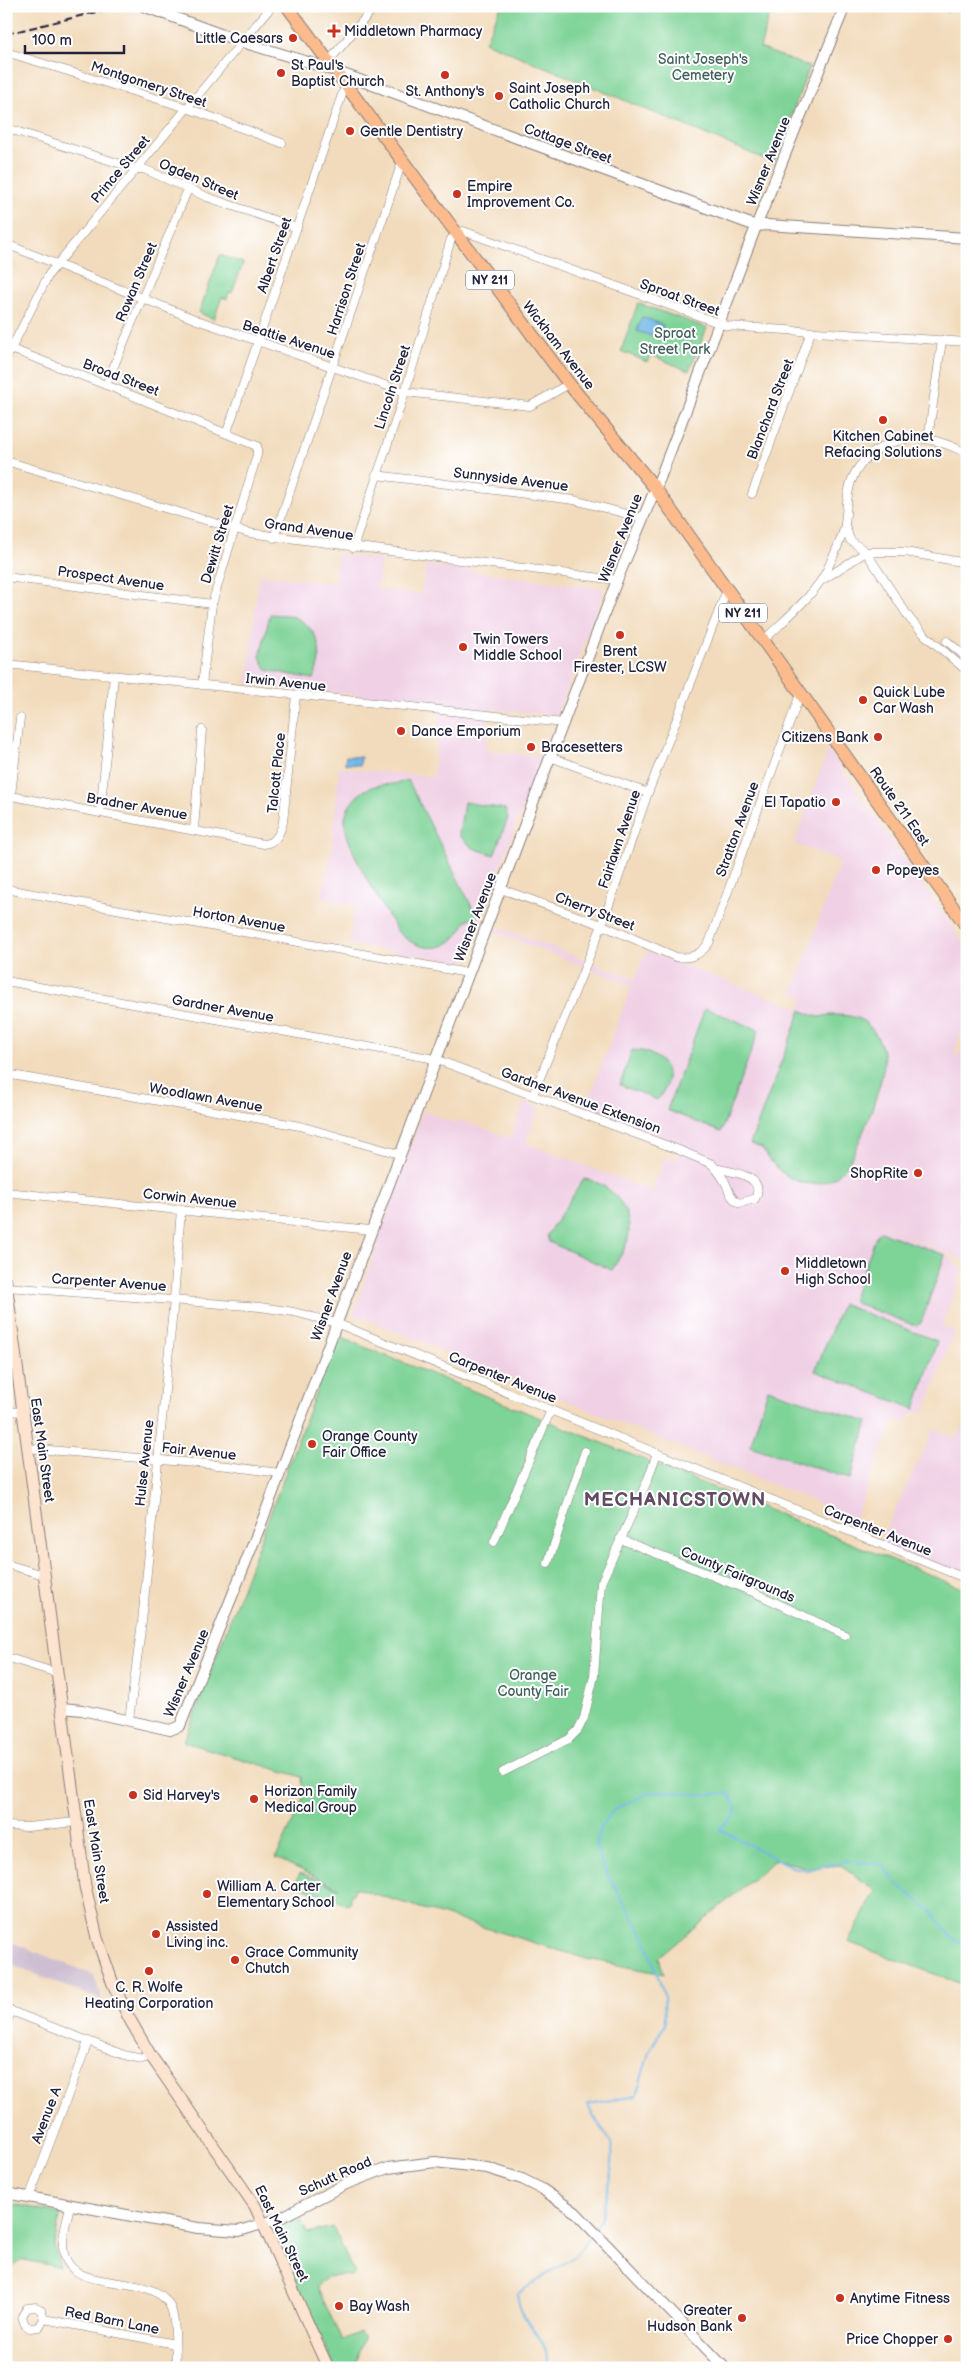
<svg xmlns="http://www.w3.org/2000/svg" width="973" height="2374" font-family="'Balsamiq Sans',sans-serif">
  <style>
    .built { fill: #f0d0e5 }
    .industrial { fill: #cebed2 }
    .green { fill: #7ed397; stroke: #507a69 }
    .water { fill: #71b8e8; stroke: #4a6d92 }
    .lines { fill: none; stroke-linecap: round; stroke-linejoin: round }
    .stream { stroke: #71b8e8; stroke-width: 2 }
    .minor-casing { stroke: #8a7e7c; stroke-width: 9 }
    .tertiary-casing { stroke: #8a7e7c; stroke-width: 12 }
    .secondary-casing { stroke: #8a7e7c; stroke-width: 13 }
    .primary-casing { stroke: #8a7e7c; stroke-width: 14 }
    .minor { stroke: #fff; stroke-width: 8 }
    .tertiary { stroke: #fff; stroke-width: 10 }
    .secondary { stroke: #fde4d1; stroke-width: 11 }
    .primary { stroke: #fbbb8d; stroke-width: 12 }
    .rail { stroke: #22223b; stroke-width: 2; stroke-dasharray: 8 4; stroke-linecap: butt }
    .poi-dot { fill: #c8321e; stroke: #fff; stroke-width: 2 }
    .labels { text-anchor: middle; stroke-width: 4; stroke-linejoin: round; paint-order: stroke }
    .shield { fill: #fff; stroke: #646476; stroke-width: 1 }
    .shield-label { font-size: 12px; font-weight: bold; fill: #22223b }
    .poi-label { font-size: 14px; fill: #22223b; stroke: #fff; text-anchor: start }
    .park-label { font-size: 14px; fill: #42605b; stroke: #fff }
    .street-label { font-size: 14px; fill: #22223b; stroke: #fff }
    .district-label { font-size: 19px; font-weight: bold; letter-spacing: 1px; fill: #634a63; stroke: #fff }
  </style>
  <rect width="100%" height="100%" fill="#fff"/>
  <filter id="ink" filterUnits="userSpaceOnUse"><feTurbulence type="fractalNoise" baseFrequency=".02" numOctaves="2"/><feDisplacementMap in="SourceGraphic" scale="10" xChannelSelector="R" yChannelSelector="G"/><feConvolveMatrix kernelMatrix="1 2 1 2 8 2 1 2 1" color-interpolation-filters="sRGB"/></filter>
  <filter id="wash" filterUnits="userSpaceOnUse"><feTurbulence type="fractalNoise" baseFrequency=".0096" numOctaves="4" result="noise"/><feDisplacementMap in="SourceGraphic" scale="20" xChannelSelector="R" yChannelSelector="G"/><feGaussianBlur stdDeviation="1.12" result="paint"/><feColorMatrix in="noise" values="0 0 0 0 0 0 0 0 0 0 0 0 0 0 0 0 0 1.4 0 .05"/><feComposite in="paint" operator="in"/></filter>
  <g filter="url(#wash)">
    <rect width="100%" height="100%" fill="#f2dbbc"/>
    <g class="built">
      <path d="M337,554L381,560L377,589L421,594L426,565L604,589L557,715L489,709L486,751L542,756L480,920L635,979L646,951L800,1009L804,998L792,994L840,861L794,844L828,750L967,948V1015L953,1057L967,1049V1262L840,1206L893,1061L839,1206L946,1254L963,1269L942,1326L954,1331L925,1411L910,1414L907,1423L894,1419L855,1518L353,1314L423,1111L458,1124L460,1120L510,1138L524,1102L539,1107L526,1143L652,1191L666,1156L677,1160L683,1146L585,1109L632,985L478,925L463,963L349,944L355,906L321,899L332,849L339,768L433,777L441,704L247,683L259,575L334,583Z"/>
      <path d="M967,1422V1579L879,1544L934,1429L957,1438Z"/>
    </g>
    <path class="industrial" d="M6,1940L94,1975L102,2000L6,1963Z"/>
    <g class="green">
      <path d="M501,6H772L760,48L809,67L774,163L485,42Z"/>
      <path d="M220,255L243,263L232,293L229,292L227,299L222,297L214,319L199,313Z"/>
      <path d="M638,303L707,328L689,371L651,355L647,362L621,351Z"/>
      <path d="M270,614C277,615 288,614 294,617C321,630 325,654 313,679L267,670L260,657Z"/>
      <path d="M408,780L477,917L466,921C452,954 421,955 397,931C383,906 343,845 345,819C346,807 357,794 367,789C380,782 392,787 408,780Z"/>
      <path d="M464,802L505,809L508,818L494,855L473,848L459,835Z"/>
      <path d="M705,1008L759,1030L721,1132L667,1110Z"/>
      <path d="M801,1010C806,1012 813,1016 819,1017C822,1017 826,1015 830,1015C842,1015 856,1015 866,1023C876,1031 884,1048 884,1060C885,1080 857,1155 843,1170C814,1199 778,1178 762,1148L750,1144Z"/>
      <path d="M632,1050C663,1051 679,1076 657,1100L620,1085Z"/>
      <path d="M584,1179C613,1183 636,1213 627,1242C624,1252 617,1261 612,1270L549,1242L547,1235Z"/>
      <path d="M881,1232L945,1255L921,1323L916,1326L855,1303L853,1298L877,1234Z"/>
      <path d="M842,1304L937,1341L915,1409L815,1371Z"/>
      <path d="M337,1336L967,1590V1986L848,1942L876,1891L841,1865L808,1868L776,1859L659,1958L664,1974L587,1959L355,1888L353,1894H351L349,1903L345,1904L295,1884L300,1873L339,1888L276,1858L303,1800L302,1777L184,1742Z"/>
      <path d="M768,1389L868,1422L850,1479L750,1446Z"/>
      <path d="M6,2203L61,2213L54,2245L60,2267L23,2260L6,2271Z"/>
      <path d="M301,2220L307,2233L333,2227L354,2273L351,2277C340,2272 323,2276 317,2287L342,2340L360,2332L364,2337L355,2368H335L276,2237L275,2233L279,2227L292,2221L293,2223Z"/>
    </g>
    <g class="water">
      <path d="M642,317L663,325L658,338L637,331Z"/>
      <path d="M346,756L361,757L360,765L345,764Z"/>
    </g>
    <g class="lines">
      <g class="stream">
        <path d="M596,2227L600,2221C604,2202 618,2158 610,2141C603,2126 593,2122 588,2104L636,2096L649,2052L665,2024L664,1995L645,1938L603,1867L596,1846L600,1827L616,1808L649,1793L666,1791L700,1795L729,1793L736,1807L735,1815L719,1829L792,1867L807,1870L843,1861L882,1864L897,1884L931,1911L951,1937L967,1946"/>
        <path d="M547,2368C549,2339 531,2332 521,2310C519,2305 518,2299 517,2294L575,2256L592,2233"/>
      </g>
    </g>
  </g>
  <g filter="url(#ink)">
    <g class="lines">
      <defs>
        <g id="minor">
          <path d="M6,52L187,108L282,143"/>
          <path d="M329,61L375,6"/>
          <path d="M6,128L137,169H144L207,197L297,228"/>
          <path d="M6,244L197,320L405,392L530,406L569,384"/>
          <path d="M6,347L106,385L257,446V455L212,604L202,685"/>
          <path d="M6,359L49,274L272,6"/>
          <path d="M106,385L188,189"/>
          <path d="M227,432L345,86"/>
          <path d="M928,439L942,340"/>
          <path d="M6,461L249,533L617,580"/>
          <path d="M376,475L574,500L642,518"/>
          <path d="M752,494L811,332"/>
          <path d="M845,525L850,540L866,552L910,619L926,636L967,671"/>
          <path d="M274,538L402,162"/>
          <path d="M353,548L405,392L451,239L463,231L727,326L967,342"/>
          <path d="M6,577L212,604"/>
          <path d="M824,579L866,552H905L967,563"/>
          <path d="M764,640C784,620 815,595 827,570C833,556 843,538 845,524C847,510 846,496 851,482C863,450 899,433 931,440C944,442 955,448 967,453"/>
          <path d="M947,641L967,658"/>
          <path d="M6,664L564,723"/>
          <path d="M550,757L648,793"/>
          <path d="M6,795L264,844C276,842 280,834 283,822L296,695"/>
          <path d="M11,795L20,718"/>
          <path d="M100,813L114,676"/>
          <path d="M194,829L202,730"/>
          <path d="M6,889L468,973"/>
          <path d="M501,889L602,925L676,957C691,959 700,955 709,943L801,692"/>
          <path d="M6,981L435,1059L679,1150L712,1164C715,1168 719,1172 722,1177C729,1186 728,1197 739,1203L755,1199C767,1175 732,1172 715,1168"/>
          <path d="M6,1074L300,1126L399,1154"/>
          <path d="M533,1095L602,925L648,793L727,590"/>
          <path d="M6,1192L370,1230"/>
          <path d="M7,1287L260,1307L294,1312L336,1323L967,1579"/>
          <path d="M6,1411L22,1412"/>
          <path d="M27,1448L228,1466L279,1473"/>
          <path d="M620,1539L753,1592L845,1635"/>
          <path d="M494,1542L551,1410"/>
          <path d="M548,1563L585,1451"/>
          <path d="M6,1564L44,1575"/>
          <path d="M6,1657L57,1673"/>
          <path d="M129,1720L142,1622L174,1299L181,1209"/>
          <path d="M503,1772L569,1739L578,1730L584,1718L594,1676L601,1583L648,1479L657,1453"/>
          <path d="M6,1826L27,1827L76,1822"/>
          <path d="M6,2009L124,2055L142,2059L151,2056"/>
          <path d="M6,2023L12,2011"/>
          <path d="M29,2198L88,2042"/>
          <path d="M70,2205C68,2218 62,2233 63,2246C65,2298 148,2269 169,2304C177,2318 175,2350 176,2368"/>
          <path d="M44,2319L41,2310L36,2307L27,2308L22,2316L25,2325L30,2328L39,2327L44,2319L175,2344"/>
        </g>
        <g id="tertiary">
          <path d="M143,6L242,42L324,67L756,226L767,225L967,238"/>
          <path d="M62,1708L82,1710L170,1730L180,1726L261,1524L617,580L660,478L757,224L845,6"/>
          <path d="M6,2193L198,2228L239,2231L278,2219L346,2184L388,2168L435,2162L487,2168L522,2179L542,2189L575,2212L725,2368"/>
        </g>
        <path id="secondary" d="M6,1282L85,1886L97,1938L113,1984L129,2018L151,2056L255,2206L328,2368"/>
        <path id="primary" d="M287,6L569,384L655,488L967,927"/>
      </defs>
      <use href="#minor" class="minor-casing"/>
      <use href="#tertiary" class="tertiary-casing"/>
      <use href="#secondary" class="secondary-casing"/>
      <use href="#primary" class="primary-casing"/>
      <use href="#minor" class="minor"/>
      <use href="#tertiary" class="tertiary"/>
      <use href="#secondary" class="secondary"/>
      <use href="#primary" class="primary"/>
      <g class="rail">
        <path d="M941,6L951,13"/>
        <path d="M6,34L121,6"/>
      </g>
    </g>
  </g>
  <g class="poi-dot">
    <path d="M331.5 23.5h5v5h5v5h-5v5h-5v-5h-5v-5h5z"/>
    <circle cx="293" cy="38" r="5"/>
    <circle cx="281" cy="73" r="5"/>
    <circle cx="445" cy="75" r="5"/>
    <circle cx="499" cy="96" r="5"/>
    <circle cx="350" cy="131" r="5"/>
    <circle cx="457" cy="194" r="5"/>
    <circle cx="883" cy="420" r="5"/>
    <circle cx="620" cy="635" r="5"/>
    <circle cx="463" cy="647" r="5"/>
    <circle cx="863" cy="700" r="5"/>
    <circle cx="401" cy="731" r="5"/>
    <circle cx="878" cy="737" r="5"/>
    <circle cx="531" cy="747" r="5"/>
    <circle cx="836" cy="802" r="5"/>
    <circle cx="876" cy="870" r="5"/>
    <circle cx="918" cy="1173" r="5"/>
    <circle cx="785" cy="1271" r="5"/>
    <circle cx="312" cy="1444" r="5"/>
    <circle cx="133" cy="1795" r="5"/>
    <circle cx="254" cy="1799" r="5"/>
    <circle cx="207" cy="1894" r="5"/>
    <circle cx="156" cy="1934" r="5"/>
    <circle cx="235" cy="1960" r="5"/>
    <circle cx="149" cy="1971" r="5"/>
    <circle cx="840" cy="2298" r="5"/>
    <circle cx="339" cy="2306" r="5"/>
    <circle cx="742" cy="2318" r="5"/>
    <circle cx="948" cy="2339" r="5"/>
  </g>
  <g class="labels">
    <g class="shield">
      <rect x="466" y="270.5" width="48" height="19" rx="4"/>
      <rect x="719" y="603.5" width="48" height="19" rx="4"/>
    </g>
    <g class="shield-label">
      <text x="490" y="284">NY 211</text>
      <text x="743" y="617">NY 211</text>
    </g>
    <g class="poi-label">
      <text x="344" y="36">Middletown Pharmacy</text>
      <text x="283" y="43" text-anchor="end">Little Caesars</text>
      <text x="291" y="70">St Paul's<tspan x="291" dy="16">Baptist Church</tspan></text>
      <text x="509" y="93">Saint Joseph<tspan x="509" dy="16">Catholic Church</tspan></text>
      <text x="445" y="96" text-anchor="middle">St. Anthony's</text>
      <text x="360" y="136">Gentle Dentistry</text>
      <text x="467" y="191">Empire<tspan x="467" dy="16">Improvement Co.</tspan></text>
      <text x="883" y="441" text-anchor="middle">Kitchen Cabinet<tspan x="883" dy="16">Refacing Solutions</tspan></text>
      <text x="473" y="644">Twin Towers<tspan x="473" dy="16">Middle School</tspan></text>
      <text x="620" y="656" text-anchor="middle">Brent<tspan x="620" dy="16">Firester, LCSW</tspan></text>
      <text x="873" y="697">Quick Lube<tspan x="873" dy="16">Car Wash</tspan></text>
      <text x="411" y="736">Dance Emporium</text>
      <text x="868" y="742" text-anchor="end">Citizens Bank</text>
      <text x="541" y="752">Bracesetters</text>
      <text x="826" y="807" text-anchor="end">El Tapatio</text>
      <text x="886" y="875">Popeyes</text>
      <text x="908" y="1178" text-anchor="end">ShopRite</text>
      <text x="795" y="1268">Middletown<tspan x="795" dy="16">High School</tspan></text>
      <text x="322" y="1441">Orange County<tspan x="322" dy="16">Fair Office</tspan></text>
      <text x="264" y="1796">Horizon Family<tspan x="264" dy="16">Medical Group</tspan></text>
      <text x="143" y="1800">Sid Harvey's</text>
      <text x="217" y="1891">William A. Carter<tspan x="217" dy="16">Elementary School</tspan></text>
      <text x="166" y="1931">Assisted<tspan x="166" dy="16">Living inc.</tspan></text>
      <text x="245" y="1957">Grace Community<tspan x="245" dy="16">Chutch</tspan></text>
      <text x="149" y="1992" text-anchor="middle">C. R. Wolfe<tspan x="149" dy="16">Heating Corporation</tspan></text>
      <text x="850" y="2303">Anytime Fitness</text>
      <text x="349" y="2311">Bay Wash</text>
      <text x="732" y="2315" text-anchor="end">Greater<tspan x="732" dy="16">Hudson Bank</tspan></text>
      <text x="938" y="2344" text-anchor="end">Price Chopper</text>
    </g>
    <g class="park-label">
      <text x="703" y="64">Saint Joseph's<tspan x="703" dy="16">Cemetery</tspan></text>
      <text x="675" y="338">Sproat<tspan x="675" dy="16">Street Park</tspan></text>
      <text x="533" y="1680">Orange<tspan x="533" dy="16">County Fair</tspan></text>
    </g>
    <g class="street-label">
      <text transform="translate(149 84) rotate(18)" y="5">Montgomery Street</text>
      <text transform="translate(568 143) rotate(20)" y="5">Cottage Street</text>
      <text transform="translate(768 161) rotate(-68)" y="5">Wisner Avenue</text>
      <text transform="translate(120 169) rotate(-50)" y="5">Prince Street</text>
      <text transform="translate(199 179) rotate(23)" y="5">Ogden Street</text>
      <text transform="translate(274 255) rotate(-71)" y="5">Albert Street</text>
      <text transform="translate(136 282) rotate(-67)" y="5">Rowan Street</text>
      <text transform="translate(346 289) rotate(-72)" y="5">Harrison Street</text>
      <text transform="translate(680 297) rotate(20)" y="5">Sproat Street</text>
      <text transform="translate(289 339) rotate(18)" y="5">Beattie Avenue</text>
      <text transform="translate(559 345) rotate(52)" y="5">Wickham Avenue</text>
      <text transform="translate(121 377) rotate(21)" y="5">Broad Street</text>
      <text transform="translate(392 387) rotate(-72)" y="5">Lincoln Street</text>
      <text transform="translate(770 409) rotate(-69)" y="5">Blanchard Street</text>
      <text transform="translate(511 479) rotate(7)" y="5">Sunnyside Avenue</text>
      <text transform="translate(309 529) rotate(8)" y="5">Grand Avenue</text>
      <text transform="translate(620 538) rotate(-68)" y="5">Wisner Avenue</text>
      <text transform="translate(217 544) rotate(-73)" y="5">Dewitt Street</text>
      <text transform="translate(111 578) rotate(8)" y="5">Prospect Avenue</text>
      <text transform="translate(286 682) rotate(6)" y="5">Irwin Avenue</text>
      <text transform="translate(276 773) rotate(-84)" y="5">Talcott Place</text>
      <text transform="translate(137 806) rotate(10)" y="5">Bradner Avenue</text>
      <text transform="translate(900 806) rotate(55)" y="5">Route 211 East</text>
      <text transform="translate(737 829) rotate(-70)" y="5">Stratton Avenue</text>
      <text transform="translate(619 839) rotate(-71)" y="5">Fairlawn Avenue</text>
      <text transform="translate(595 911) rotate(21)" y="5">Cherry Street</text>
      <text transform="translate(475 917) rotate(-69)" y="5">Wisner Avenue</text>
      <text transform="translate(239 919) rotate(10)" y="5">Horton Avenue</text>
      <text transform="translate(223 1008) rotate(10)" y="5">Gardner Avenue</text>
      <text transform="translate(206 1097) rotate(10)" y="5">Woodlawn Avenue</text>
      <text transform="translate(581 1100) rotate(20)" y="5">Gardner Avenue Extension</text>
      <text transform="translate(190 1198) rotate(6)" y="5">Corwin Avenue</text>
      <text transform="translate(109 1282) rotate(4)" y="5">Carpenter Avenue</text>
      <text transform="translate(331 1296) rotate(-70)" y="5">Wisner Avenue</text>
      <text transform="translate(503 1377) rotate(22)" y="5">Carpenter Avenue</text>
      <text transform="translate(43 1450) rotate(82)" y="5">East Main Street</text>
      <text transform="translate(199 1451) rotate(6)" y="5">Fair Avenue</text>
      <text transform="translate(144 1463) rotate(-84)" y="5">Hulse Avenue</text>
      <text transform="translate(878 1530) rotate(22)" y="5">Carpenter Avenue</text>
      <text transform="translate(738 1574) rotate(23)" y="5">County Fairgrounds</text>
      <text transform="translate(186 1673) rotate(-67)" y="5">Wisner Avenue</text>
      <text transform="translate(97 1851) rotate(81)" y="5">East Main Street</text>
      <text transform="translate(46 2115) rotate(-69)" y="5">Avenue A</text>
      <text transform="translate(335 2176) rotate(-24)" y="5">Schutt Road</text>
      <text transform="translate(282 2233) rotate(64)" y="5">East Main Street</text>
      <text transform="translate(112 2320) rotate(11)" y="5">Red Barn Lane</text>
    </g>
    <g class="district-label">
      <text x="675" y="1506">MECHANICSTOWN</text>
    </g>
  </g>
  <rect width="973" height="2374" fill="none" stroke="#fff" stroke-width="25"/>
  <path d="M25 45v8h99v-8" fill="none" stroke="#22223b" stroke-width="2.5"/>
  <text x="32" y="45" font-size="15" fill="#22223b" stroke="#ffffff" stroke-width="4" paint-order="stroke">100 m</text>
</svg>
